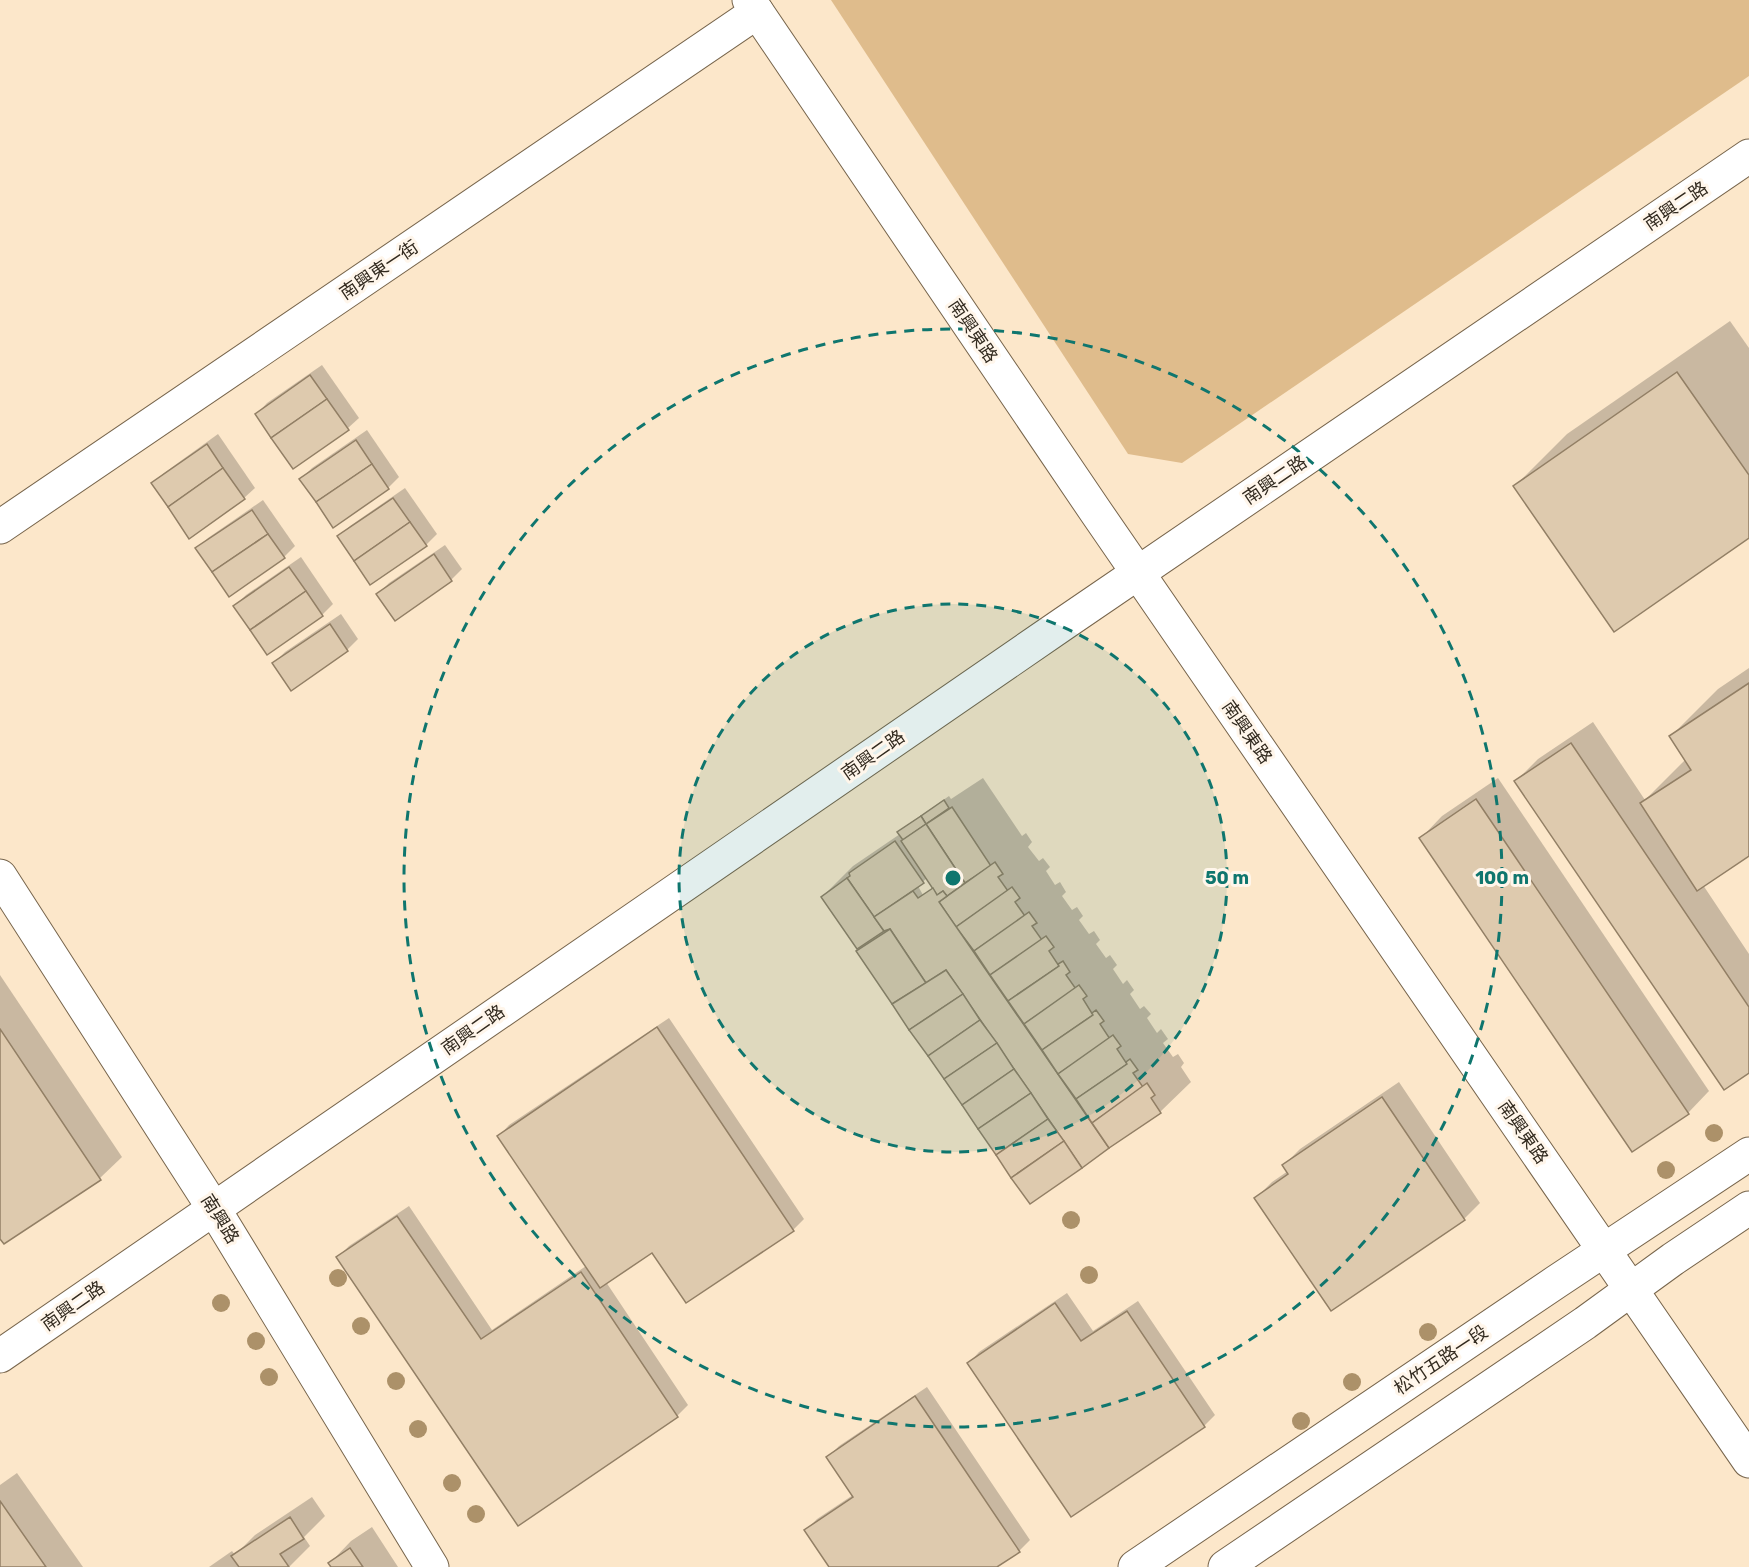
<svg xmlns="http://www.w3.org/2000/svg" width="1749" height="1567" font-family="Rubik,'Noto Sans TC',sans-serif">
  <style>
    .green { fill: #dfbc8c }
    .shadow { fill: #0003; fill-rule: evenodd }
    .building { fill: #decaae; stroke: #927f65; stroke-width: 1.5 }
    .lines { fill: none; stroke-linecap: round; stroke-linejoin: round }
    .minor-casing { stroke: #77654c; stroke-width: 35 }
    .minor { stroke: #fff; stroke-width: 33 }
    .tree { fill: #ac9169 }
    .ring { fill: none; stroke: #0f766e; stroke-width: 3; stroke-dasharray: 10 8 }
    .labels { text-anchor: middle; stroke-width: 6; stroke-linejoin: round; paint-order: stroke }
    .street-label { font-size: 18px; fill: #322a1f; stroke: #fff6eb }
    .centre { fill: #0f766e; stroke: #fff6eb; stroke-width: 3 }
    .ring-label { font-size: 18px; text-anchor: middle; font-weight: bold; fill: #0f766e; stroke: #fff6eb; stroke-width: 6; stroke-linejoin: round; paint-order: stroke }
  </style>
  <rect width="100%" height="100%" fill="#fce7ca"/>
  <path class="green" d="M831,0H1749V76L1182,463L1128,454Z"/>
  <g class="shadow">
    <path d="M1730,321L1749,348V536L1515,486L1567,434Z"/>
    <path d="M322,365L359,418L348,428L257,414L267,403Z"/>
    <path d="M367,430L399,477L388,488L333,526L301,479L312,468Z"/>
    <path d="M218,434L255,488L244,498L153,483L164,473Z"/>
    <path d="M405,488L437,534L426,545L339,537L350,526Z"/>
    <path d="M263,500L295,546L284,557L229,595L197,549L208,538Z"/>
    <path d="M445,545L462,569L451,580L395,619L378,594L389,583Z"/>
    <path d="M301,557L333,604L322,615L235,606L246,595Z"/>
    <path d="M341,614L358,639L347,650L274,663L285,652Z"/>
    <path d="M1749,668V855L1703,885L1749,954V1071L1516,781L1538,759L1593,722L1645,800L1686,759L1671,736L1718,689Z"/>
    <path d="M983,778L1022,836L1026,833L1032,842L1028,847L1039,861L1043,858L1050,867L1046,871L1055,885L1060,882L1066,892L1062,896L1072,910L1077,907L1083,916L1079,920L1089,934L1094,931L1100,940L1096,944L1106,958L1110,955L1117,965L1113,969L1123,984L1127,980L1134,990L1130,994L1140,1009L1144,1006L1151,1014L1147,1018L1157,1033L1161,1029L1168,1039L1163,1043L1173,1057L1178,1054L1184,1063L1181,1067L1191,1082L1160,1112L1081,1166L859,949L822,897L853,866L900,834L904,827L949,796L951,799ZM927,878L934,888L923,895L918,886Z"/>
    <path d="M1498,778L1709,1091L1688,1113L1421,838L1442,816Z"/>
    <path d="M0,975L122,1157L100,1178L4,1242L0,1236Z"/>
    <path d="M669,1018L804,1219L793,1230L652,1251L606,1282L688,1405L677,1416L518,1523L338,1257L349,1246L409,1206L492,1330L586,1266L499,1136L509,1125Z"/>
    <path d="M1399,1082L1480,1203L1464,1219L1256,1198L1272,1182L1288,1171L1284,1165L1300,1149Z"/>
    <path d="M1067,1293L1093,1331L1138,1301L1215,1415L1204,1426L969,1363L979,1352Z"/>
    <path d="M927,1387L1030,1540L1019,1551L995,1567H831L806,1530L817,1519L853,1495L828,1457L839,1446Z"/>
    <path d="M17,1473L83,1567H0V1485Z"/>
    <path d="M312,1497L325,1516L304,1537L310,1546L289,1567H209L232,1551L235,1555L255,1535Z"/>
    <path d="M372,1527L398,1567H329L332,1565L330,1563L351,1541Z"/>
  </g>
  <g class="building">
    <path d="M1677,372L1749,475V538L1614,632L1513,486Z"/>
    <path d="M310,375L327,399L271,438L255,414Z"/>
    <path d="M327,399L349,430L293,469L271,438Z"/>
    <path d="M356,440L372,464L316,502L299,479Z"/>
    <path d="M207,444L223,468L168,507L151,483Z"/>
    <path d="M372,464L389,489L333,528L316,502Z"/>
    <path d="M223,468L245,499L189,539L168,507Z"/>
    <path d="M393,498L410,522L354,561L337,536Z"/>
    <path d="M252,510L268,534L212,572L195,548Z"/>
    <path d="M410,522L427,546L370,585L354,561Z"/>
    <path d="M268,534L285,558L229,597L212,572Z"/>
    <path d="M434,554L452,581L395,621L376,594Z"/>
    <path d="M289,567L306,591L250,630L233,606Z"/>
    <path d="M306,591L323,616L267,655L250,630Z"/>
    <path d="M330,624L348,651L291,691L272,663Z"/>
    <path d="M1749,683V856L1697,891L1640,803L1691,770L1669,736Z"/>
    <path d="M1571,743L1749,1007V1073L1724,1090L1514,781Z"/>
    <path d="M1476,799L1689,1114L1632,1152L1419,838Z"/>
    <path d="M944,800L949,808L926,824L921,816Z"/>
    <path d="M952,807L991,866L965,883L926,824Z"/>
    <path d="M921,816L926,824L903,840L897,832Z"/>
    <path d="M926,824L965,883L947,896L943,891L937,895L901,841Z"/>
    <path d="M895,841L924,883L874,917L847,878L850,876L849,873Z"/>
    <path d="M995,862L1003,874L998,877L1008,891L956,927L939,902Z"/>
    <path d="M847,878L884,931L857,949L821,897Z"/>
    <path d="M1012,887L1020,898L1015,902L1025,916L974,951L956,927Z"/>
    <path d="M933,888L937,895L943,891L947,896L939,902L1109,1148L1082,1168L946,970L926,983L890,929L884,931L874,917L913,891L918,898Z"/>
    <path d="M1029,912L1037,923L1032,926L1042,940L990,975L974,951Z"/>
    <path d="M890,929L926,983L892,1004L856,951Z"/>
    <path d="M1046,936L1054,947L1049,951L1059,966L1008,1001L990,975Z"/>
    <path d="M1063,961L1070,972L1066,975L1076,989L1024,1024L1008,1001L1059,966L1058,964Z"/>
    <path d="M946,970L963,994L909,1030L892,1004Z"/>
    <path d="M1079,985L1087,996L1083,999L1093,1015L1042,1050L1024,1024Z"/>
    <path d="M963,994L980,1020L928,1056L909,1030Z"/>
    <path d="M1096,1010L1104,1021L1100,1024L1110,1039L1058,1074L1042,1050L1093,1015L1092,1013Z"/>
    <path d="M980,1020L997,1043L944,1079L928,1056Z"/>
    <path d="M657,1027L794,1231L686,1303L652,1253L600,1288L497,1136Z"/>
    <path d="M0,1029L101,1180L4,1244L0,1239Z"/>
    <path d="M1113,1035L1121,1046L1117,1049L1127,1064L1076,1099L1058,1074Z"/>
    <path d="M997,1043L1014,1069L962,1105L944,1079Z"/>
    <path d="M1130,1059L1138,1070L1133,1073L1143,1087L1092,1123L1076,1099L1127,1064L1126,1062Z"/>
    <path d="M1014,1069L1031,1093L978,1129L962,1105Z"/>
    <path d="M1147,1083L1155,1095L1151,1098L1161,1113L1109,1148L1092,1123Z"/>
    <path d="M1031,1093L1048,1119L996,1155L978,1129Z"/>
    <path d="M1382,1097L1465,1220L1331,1311L1254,1198L1288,1174L1282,1165Z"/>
    <path d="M1048,1119L1064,1141L1011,1178L996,1155Z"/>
    <path d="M1064,1141L1082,1168L1030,1204L1011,1178Z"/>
    <path d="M397,1216L481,1339L581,1272L678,1417L518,1526L336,1257Z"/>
    <path d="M1055,1303L1081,1341L1127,1311L1205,1427L1071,1517L967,1363Z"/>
    <path d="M915,1396L1020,1552L997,1567H829L804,1530L853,1497L826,1457Z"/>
    <path d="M0,1501L46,1567H0Z"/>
    <path d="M290,1517L304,1539L280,1554L289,1567H239L231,1556Z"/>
    <path d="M350,1548L363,1567H331L328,1563Z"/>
  </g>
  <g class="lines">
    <defs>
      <g id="minor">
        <path d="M749,0L1096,512L1749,1461"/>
        <path d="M0,527L757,12"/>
        <path d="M0,876L214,1209L432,1567"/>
        <path d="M0,1356L1063,624L1749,156"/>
        <path d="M1135,1567L1556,1282L1749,1154"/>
        <path d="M1225,1567L1585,1323L1673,1259L1749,1208"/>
      </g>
    </defs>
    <use href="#minor" class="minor-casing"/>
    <use href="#minor" class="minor"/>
  </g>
  <g class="tree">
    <circle cx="1714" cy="1133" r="9"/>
    <circle cx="1666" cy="1170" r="9"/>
    <circle cx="1071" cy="1220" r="9"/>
    <circle cx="1089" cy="1275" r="9"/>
    <circle cx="338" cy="1278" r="9"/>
    <circle cx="221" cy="1303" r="9"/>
    <circle cx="361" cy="1326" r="9"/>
    <circle cx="1428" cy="1332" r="9"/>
    <circle cx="256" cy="1341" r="9"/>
    <circle cx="269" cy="1377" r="9"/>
    <circle cx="396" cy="1381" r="9"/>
    <circle cx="1352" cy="1382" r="9"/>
    <circle cx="1301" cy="1421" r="9"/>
    <circle cx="418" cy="1429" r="9"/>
    <circle cx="452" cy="1483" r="9"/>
    <circle cx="476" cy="1514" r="9"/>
  </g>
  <circle cx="953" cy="878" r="274" fill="#0f766e" fill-opacity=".12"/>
  <g class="ring">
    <circle cx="953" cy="878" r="274"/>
    <circle cx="953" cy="878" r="549"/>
  </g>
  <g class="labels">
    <g class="street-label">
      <text transform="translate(1676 206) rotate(-34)" y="6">南興二路</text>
      <text transform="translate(379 270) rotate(-34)" y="6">南興東一街</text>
      <text transform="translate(973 331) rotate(56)" y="6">南興東路</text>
      <text transform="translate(1275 480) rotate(-34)" y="6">南興二路</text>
      <text transform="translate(1247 732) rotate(55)" y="6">南興東路</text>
      <text transform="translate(873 755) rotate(-35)" y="6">南興二路</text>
      <text transform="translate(473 1030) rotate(-35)" y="6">南興二路</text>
      <text transform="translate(1523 1132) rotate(55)" y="6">南興東路</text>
      <text transform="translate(220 1219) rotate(58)" y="6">南興路</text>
      <text transform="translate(73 1306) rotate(-35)" y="6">南興二路</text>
      <text transform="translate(1441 1360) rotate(-34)" y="6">松竹五路一段</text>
    </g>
  </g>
  <circle cx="953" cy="878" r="9" class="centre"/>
  <g class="ring-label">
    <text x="1227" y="884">50 m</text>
    <text x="1502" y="884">100 m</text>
  </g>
</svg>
